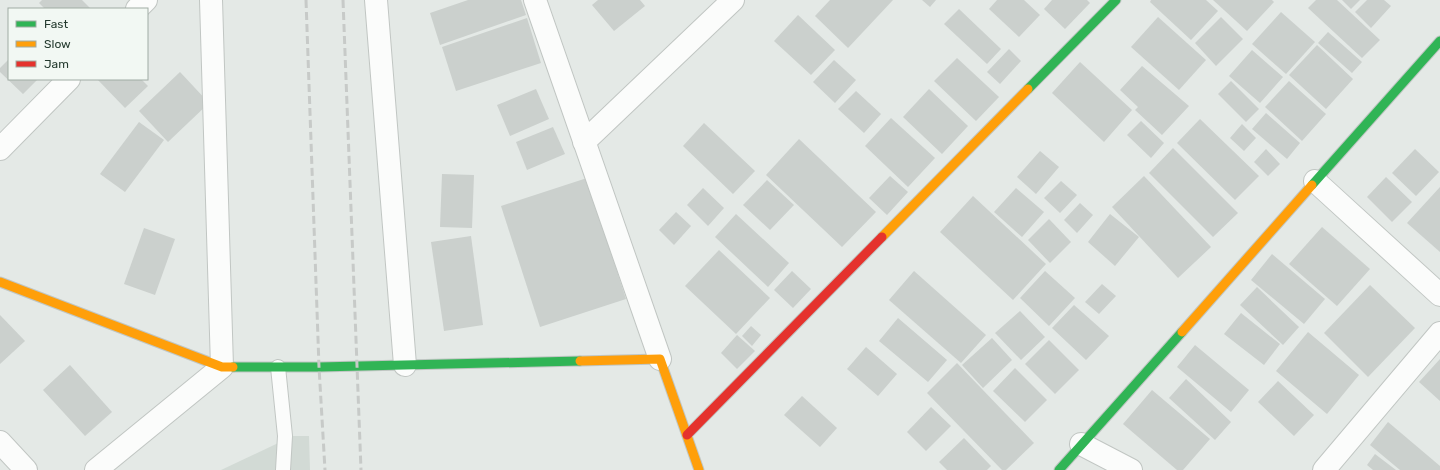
<svg xmlns="http://www.w3.org/2000/svg" width="1440" height="470" font-family="Rubik,sans-serif">
  <style>
    .built { fill: #d2dad5 }
    .building { fill: #cbd0cd }
    .lines { fill: none; stroke-linecap: round; stroke-linejoin: round }
    .lane-casing { stroke: #c1c6c3; stroke-width: 16 }
    .street-casing { stroke: #c1c6c3; stroke-width: 24 }
    .fast-casing { stroke: #c0c6c3; stroke-width: 11 }
    .slow-casing { stroke: #c0c6c3; stroke-width: 11 }
    .jam-casing { stroke: #c0c6c3; stroke-width: 11 }
    .lane { stroke: #fbfcfb; stroke-width: 14 }
    .street { stroke: #fbfcfb; stroke-width: 22 }
    .fast { stroke: #30b455; stroke-width: 9 }
    .slow { stroke: #ff9f0a; stroke-width: 9 }
    .jam { stroke: #e5322d; stroke-width: 9 }
    .rail { stroke: #c7cac8; stroke-width: 3; stroke-dasharray: 8 4; stroke-linecap: butt }
  </style>
  <rect width="100%" height="100%" fill="#e4e9e6"/>
  <path class="built" d="M293,436H309L310,470H221Z"/>
  <g class="building">
    <path d="M42,0H82L91,9H45L39,3Z"/>
    <path d="M468,0H521L526,15L440,45L430,13Z"/>
    <path d="M598,0H640L645,6L614,31L592,5Z"/>
    <path d="M830,0H893L848,48L815,16Z"/>
    <path d="M922,0H936L930,7Z"/>
    <path d="M997,0H1024L1040,15L1019,37L989,9Z"/>
    <path d="M1052,0H1087L1090,3L1065,29L1044,9Z"/>
    <path d="M1151,0H1206L1218,11L1191,40L1150,2Z"/>
    <path d="M1213,0H1272L1274,2L1247,31Z"/>
    <path d="M1316,0H1337L1380,40L1362,58L1308,8Z"/>
    <path d="M1342,0H1360L1351,9Z"/>
    <path d="M1367,0H1384L1391,6L1371,28L1355,12Z"/>
    <path d="M959,9L1001,49L987,64L944,24Z"/>
    <path d="M1281,12L1315,42L1286,74L1252,44Z"/>
    <path d="M798,15L835,50L811,75L774,41Z"/>
    <path d="M1158,17L1206,60L1179,90L1131,47Z"/>
    <path d="M1221,17L1243,39L1216,66L1195,43Z"/>
    <path d="M527,18L541,63L456,91L442,47Z"/>
    <path d="M1328,32L1362,62L1352,73L1318,43Z"/>
    <path d="M1317,45L1353,79L1326,109L1289,75Z"/>
    <path d="M1009,49L1021,61L1000,84L987,72Z"/>
    <path d="M1252,50L1283,77L1260,103L1229,76Z"/>
    <path d="M957,58L999,97L976,121L934,81Z"/>
    <path d="M9,59V79H38L23,94L0,72V68Z"/>
    <path d="M834,60L856,80L835,103L813,82Z"/>
    <path d="M1080,62L1132,110L1104,142L1052,93Z"/>
    <path d="M1142,66L1189,106L1162,135L1135,110L1138,107L1120,90Z"/>
    <path d="M180,72L209,103L168,142L139,111Z"/>
    <path d="M97,79H141L148,86L125,108Z"/>
    <path d="M1231,81L1259,109L1246,122L1218,94Z"/>
    <path d="M1289,81L1326,114L1302,141L1265,107Z"/>
    <path d="M536,89L549,119L510,136L497,105Z"/>
    <path d="M929,89L968,126L942,154L903,117Z"/>
    <path d="M856,91L881,114L864,133L838,109Z"/>
    <path d="M1266,113L1300,143L1287,159L1252,129Z"/>
    <path d="M891,118L935,158L908,187L865,146Z"/>
    <path d="M1200,119L1259,176L1235,200L1177,143Z"/>
    <path d="M1141,121L1164,143L1151,158L1127,135Z"/>
    <path d="M139,122L164,140L125,192L100,174Z"/>
    <path d="M704,123L755,171L733,194L683,146Z"/>
    <path d="M1242,124L1256,138L1244,151L1230,138Z"/>
    <path d="M553,127L565,154L527,170L516,142Z"/>
    <path d="M799,139L876,212L842,247L766,175Z"/>
    <path d="M1173,148L1238,213L1213,237L1149,173Z"/>
    <path d="M1266,149L1280,164L1268,176L1254,162Z"/>
    <path d="M1415,149L1439,172L1416,196L1392,173Z"/>
    <path d="M1040,151L1059,167L1036,194L1017,177Z"/>
    <path d="M442,174L474,175L472,228L440,227Z"/>
    <path d="M890,176L908,192L887,215L869,198Z"/>
    <path d="M1144,176L1211,247L1178,278L1112,207Z"/>
    <path d="M1386,177L1412,202L1392,222L1367,197Z"/>
    <path d="M587,178L626,299L540,327L501,206Z"/>
    <path d="M767,180L794,205L770,230L743,205Z"/>
    <path d="M1061,181L1077,195L1060,213L1044,198Z"/>
    <path d="M1440,187V252L1407,223Z"/>
    <path d="M703,188L724,208L708,226L687,205Z"/>
    <path d="M1016,188L1044,212L1022,237L994,212Z"/>
    <path d="M973,196L1046,264L1013,300L940,232Z"/>
    <path d="M1080,203L1093,215L1077,233L1064,220Z"/>
    <path d="M676,212L691,226L674,245L659,230Z"/>
    <path d="M736,214L789,263L768,287L715,237Z"/>
    <path d="M1110,214L1139,237L1115,266L1088,242Z"/>
    <path d="M1049,219L1071,242L1050,263L1028,240Z"/>
    <path d="M1322,227L1370,269L1337,306L1289,264Z"/>
    <path d="M144,228L175,239L155,295L124,284Z"/>
    <path d="M471,236L483,325L444,331L431,242Z"/>
    <path d="M719,250L770,298L736,334L685,286Z"/>
    <path d="M1272,254L1325,299L1304,324L1251,280Z"/>
    <path d="M792,271L811,289L793,308L774,290Z"/>
    <path d="M914,271L986,335L961,363L889,300Z"/>
    <path d="M1045,271L1075,298L1049,326L1020,298Z"/>
    <path d="M1102,284L1116,296L1099,314L1085,302Z"/>
    <path d="M1370,285L1415,328L1368,377L1324,333Z"/>
    <path d="M1257,287L1299,327L1283,345L1240,305Z"/>
    <path d="M1074,305L1109,336L1086,360L1052,328Z"/>
    <path d="M1020,311L1045,337L1021,360L995,333Z"/>
    <path d="M1241,313L1280,344L1264,365L1224,334Z"/>
    <path d="M0,315L25,341L0,364Z"/>
    <path d="M898,318L947,360L928,382L879,341Z"/>
    <path d="M751,326L761,335L752,346L742,336Z"/>
    <path d="M1308,332L1359,375L1327,414L1276,371Z"/>
    <path d="M737,335L755,351L737,369L721,353Z"/>
    <path d="M992,338L1012,360L983,388L962,365Z"/>
    <path d="M1049,340L1079,370L1055,394L1025,364Z"/>
    <path d="M1195,345L1249,390L1231,412L1177,367Z"/>
    <path d="M866,347L897,374L878,396L847,369Z"/>
    <path d="M1440,359V401L1419,382Z"/>
    <path d="M957,363L1034,443L1006,470H1002L927,393Z"/>
    <path d="M70,365L112,412L85,436L43,390Z"/>
    <path d="M1015,368L1047,400L1025,422L993,391Z"/>
    <path d="M1186,379L1231,422L1215,440L1169,398Z"/>
    <path d="M1278,381L1314,415L1294,436L1258,402Z"/>
    <path d="M1152,390L1210,439L1183,470H1177L1123,424Z"/>
    <path d="M802,396L837,428L820,447L784,415Z"/>
    <path d="M931,407L951,426L926,451L907,432Z"/>
    <path d="M1388,422L1440,466V470H1400L1370,445Z"/>
    <path d="M964,438L991,466L987,470H947L939,462Z"/>
    <path d="M1375,454L1396,470H1373L1367,465Z"/>
  </g>
  <g class="lines">
    <defs>
      <path id="lane" d="M278,367L285,436L283,470"/>
      <g id="street">
        <path d="M376,0L405,365"/>
        <path d="M535,0L660,359"/>
        <path d="M137,9L146,0"/>
        <path d="M584,142L733,0"/>
        <path d="M0,149L69,79"/>
        <path d="M1315,181L1440,295"/>
        <path d="M0,442L26,470"/>
        <path d="M1081,444L1131,470"/>
        <path d="M96,470L222,367L211,0"/>
        <path d="M1324,470L1440,333"/>
      </g>
      <g id="fast">
        <path d="M1028,89L1116,0"/>
        <path d="M1312,185L1440,41"/>
        <path d="M233,367H319L580,361"/>
        <path d="M1059,470L1182,332"/>
      </g>
      <g id="slow">
        <path d="M882,237L1028,89"/>
        <path d="M0,282L222,367H233"/>
        <path d="M1182,332L1312,185"/>
        <path d="M580,361L660,359L699,470"/>
      </g>
      <path id="jam" d="M687,435L882,237"/>
    </defs>
    <use href="#lane" class="lane-casing"/>
    <use href="#street" class="street-casing"/>
    <use href="#fast" class="fast-casing"/>
    <use href="#slow" class="slow-casing"/>
    <use href="#jam" class="jam-casing"/>
    <use href="#lane" class="lane"/>
    <use href="#street" class="street"/>
    <use href="#fast" class="fast"/>
    <use href="#slow" class="slow"/>
    <use href="#jam" class="jam"/>
    <g class="rail">
      <path d="M306,0L319,367L325,470"/>
      <path d="M343,0L361,470"/>
    </g>
  </g>
  <rect x="8" y="8" width="140" height="72" fill="#f2f8f3" stroke="#a0aca4"/>
  <rect x="16" y="21" width="20" height="6" fill="#30b455" stroke="#a0aca4"/>
  <text x="44" y="28" font-size="12" fill="#243a2e">Fast</text>
  <rect x="16" y="41" width="20" height="6" fill="#ff9f0a" stroke="#a0aca4"/>
  <text x="44" y="48" font-size="12" fill="#243a2e">Slow</text>
  <rect x="16" y="61" width="20" height="6" fill="#e5322d" stroke="#a0aca4"/>
  <text x="44" y="68" font-size="12" fill="#243a2e">Jam</text>
</svg>
